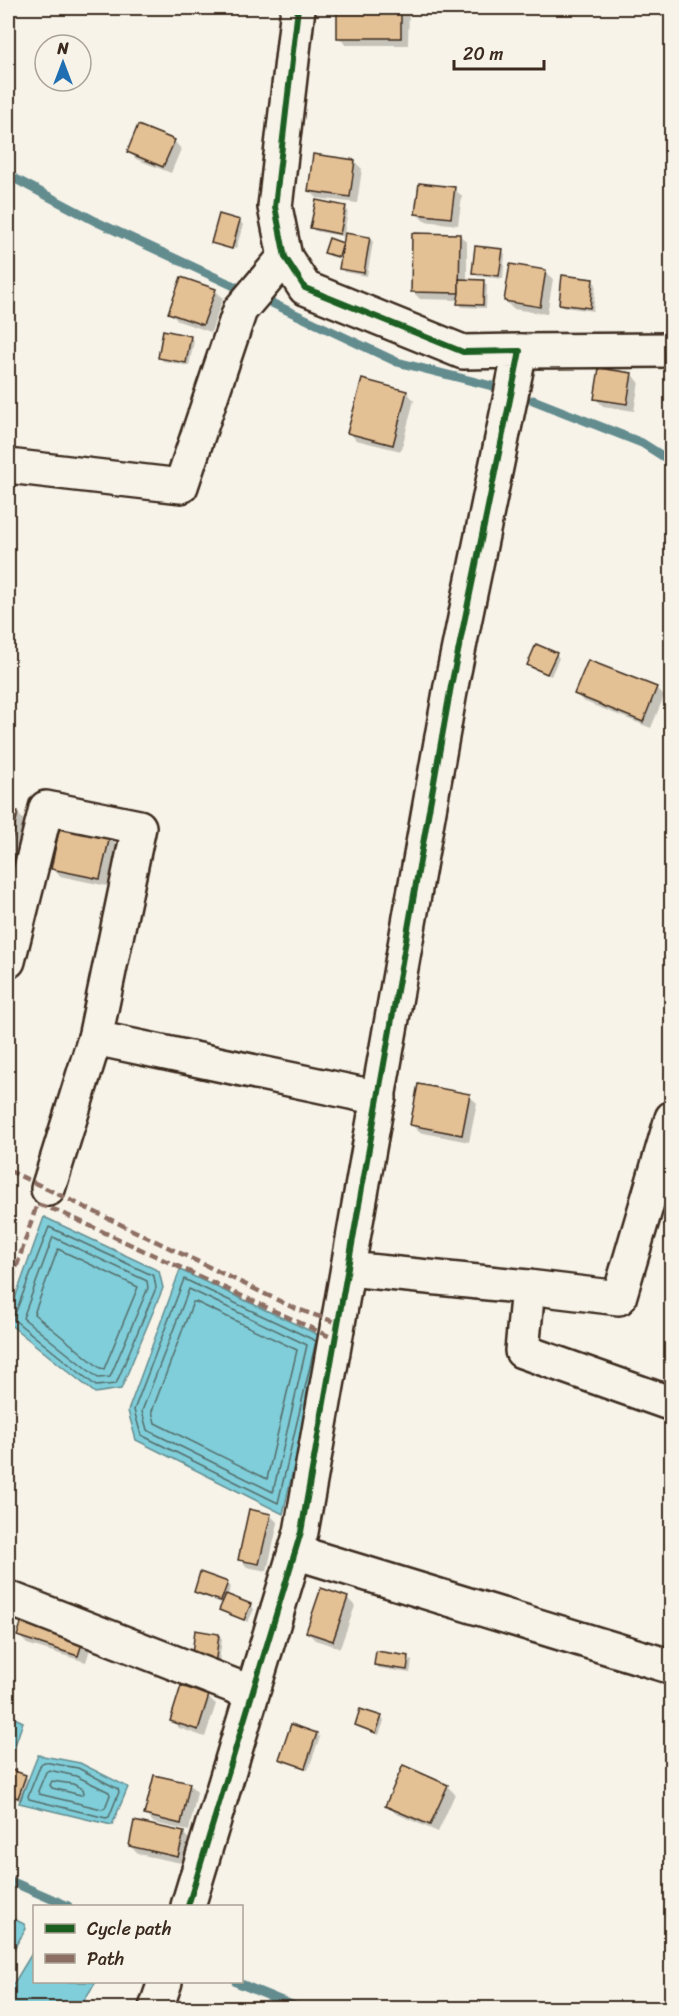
<svg xmlns="http://www.w3.org/2000/svg" width="679" height="2016" font-family="Sriracha,sans-serif">
  <style>
    .water { fill: #7fceda; stroke: #648c8f; stroke-width: 1.5 }
    .shadow { fill: #0003 }
    .lines { fill: none; stroke-linecap: round; stroke-linejoin: round }
    .shore { stroke: #566c69; stroke-width: 1.5 }
    .stream { stroke: #648c8f; stroke-width: 9 }
    .building { fill: #e4c095; stroke: #3b2a1e; stroke-width: 1.5 }
    .minor-casing { stroke: #3b2a1e; stroke-width: 38 }
    .minor { stroke: #f7f3e8; stroke-width: 33 }
    .quiet { stroke: #8d6e63; stroke-width: 4.5; stroke-dasharray: 9 4.5; stroke-linecap: butt }
    .cycleway-casing { stroke: #f7f3e8; stroke-width: 10 }
    .cycleway { stroke: #1b5e20; stroke-width: 6 }
  </style>
  <rect width="100%" height="100%" fill="#f7f3e8"/>
  <filter id="ink" filterUnits="userSpaceOnUse"><feTurbulence type="fractalNoise" baseFrequency=".0167" numOctaves="2"/><feDisplacementMap in="SourceGraphic" scale="12" xChannelSelector="R" yChannelSelector="G"/><feConvolveMatrix kernelMatrix="1 2 1 2 8 2 1 2 1" color-interpolation-filters="sRGB"/></filter>
  <g filter="url(#ink)">
    <g class="water">
      <path d="M44,1217L159,1271L163,1288L121,1389L95,1393L8,1323V1318Z"/>
      <path d="M180,1270L323,1337L283,1514L136,1440L128,1411Z"/>
      <path d="M8,1715L23,1722L8,1766Z"/>
      <path d="M38,1755L80,1763L128,1787L112,1825L19,1803Z"/>
      <path d="M8,1916L24,1924L26,1929L8,1958Z"/>
      <path d="M34,1950V1982H96L79,2008H8V1993Z"/>
    </g>
    <g class="shadow">
      <path d="M339,8H409L408,45H346L339,38Z"/>
      <path d="M174,141L181,149L171,173L136,159L129,151Z"/>
      <path d="M354,161L362,169L357,203L317,198L309,190Z"/>
      <path d="M454,189L462,196L458,225L424,221L417,214Z"/>
      <path d="M345,207L348,211L344,234L369,238L373,242L367,276L344,272L341,268L342,260L330,256L326,253L342,244L344,246L346,237L315,231L312,228Z"/>
      <path d="M240,221L243,225L236,249L214,242V244L212,242Z"/>
      <path d="M460,235L467,243V281L483,282L487,285L486,308L462,307L459,303V300L420,299L412,291Z"/>
      <path d="M502,250L505,254L503,279L477,276L474,273Z"/>
      <path d="M545,272L553,279L547,314L513,309L505,301Z"/>
      <path d="M592,281L596,284L593,311L564,307L560,304Z"/>
      <path d="M215,290L223,298L211,332L178,321L170,313Z"/>
      <path d="M190,337L194,341L189,366L163,361L160,357Z"/>
      <path d="M631,374L639,382L634,411L603,406L595,398Z"/>
      <path d="M363,381L407,393L414,400L401,451L356,440L349,432Z"/>
      <path d="M556,654L559,658L551,676L532,668L529,664Z"/>
      <path d="M656,688L664,696L651,728L583,701L576,694Z"/>
      <path d="M8,811L17,813L25,821L16,860L8,858Z"/>
      <path d="M109,838L117,845L107,886L60,876L52,868Z"/>
      <path d="M469,1096L477,1103L469,1142L419,1132L412,1125Z"/>
      <path d="M270,1515L278,1523L267,1571L247,1567L240,1559Z"/>
      <path d="M227,1583L231,1587L227,1596L250,1605L254,1609L248,1622L225,1613L221,1610L224,1604L199,1595L195,1592Z"/>
      <path d="M347,1598L355,1606L340,1648L315,1640L307,1632Z"/>
      <path d="M24,1619L91,1646L86,1662L27,1644L19,1636Z"/>
      <path d="M219,1635L222,1639L218,1669L196,1665Z"/>
      <path d="M408,1657L412,1661L410,1673L379,1668L376,1665Z"/>
      <path d="M208,1697L216,1704L205,1737L179,1728L171,1720Z"/>
      <path d="M381,1717L384,1721L379,1735L360,1728L356,1725Z"/>
      <path d="M316,1734L320,1737L308,1770L285,1762L281,1759Z"/>
      <path d="M404,1767L447,1786L455,1794L438,1832L395,1813L387,1805Z"/>
      <path d="M10,1771L25,1776L28,1779L21,1801L8,1796V1777Z"/>
      <path d="M189,1784L197,1792L189,1831L154,1823L146,1815Z"/>
      <path d="M183,1833L191,1841L186,1864L138,1854L130,1846Z"/>
    </g>
    <g class="lines">
      <g class="shore">
        <path d="M49,1227L154,1276L156,1288L116,1384L96,1386L13,1319Z"/>
        <path d="M53,1237L147,1281L148,1288L110,1377L98,1378L23,1318Z"/>
        <path d="M58,1249L138,1287L104,1369L100,1368L34,1314Z"/>
        <path d="M184,1279L316,1341L278,1503L141,1435L134,1410Z"/>
        <path d="M189,1289L307,1345L273,1492L147,1430L142,1411Z"/>
        <path d="M193,1302H196L297,1350L267,1479L155,1423L152,1411Z"/>
        <path d="M44,1762L78,1768L118,1789L119,1792L109,1817L106,1818L29,1799L28,1796L41,1764Z"/>
        <path d="M49,1770L76,1776L109,1792L110,1795L105,1808L102,1809L39,1794L38,1791L46,1772Z"/>
        <path d="M52,1781L73,1784L83,1789L84,1793L81,1795L52,1788L50,1785Z"/>
      </g>
      <g class="stream">
        <path d="M8,175L97,222L247,292"/>
        <path d="M259,297L397,362L500,388"/>
        <path d="M533,400L642,443L672,462"/>
        <path d="M8,1880L68,1906"/>
        <path d="M236,1982L299,2008"/>
      </g>
    </g>
    <g class="building">
      <rect x="337" y="8" width="64" height="30"/>
      <path d="M138,125L175,140L163,167L127,152Z"/>
      <path d="M313,154L355,160L350,197L308,191Z"/>
      <path d="M419,183L455,187L451,218L415,214Z"/>
      <path d="M316,200L346,206L340,234L310,228Z"/>
      <path d="M219,214L240,220L232,249L211,243Z"/>
      <path d="M345,233L370,237L364,273L339,269Z"/>
      <path d="M412,233L460,234L459,293L411,292Z"/>
      <path d="M329,238L343,243L339,257L324,253Z"/>
      <path d="M475,246L503,249L499,276L472,273Z"/>
      <path d="M510,264L546,270L540,307L504,301Z"/>
      <path d="M562,275L593,279L590,308L559,304Z"/>
      <path d="M181,277L216,289L203,325L168,313Z"/>
      <path d="M459,279L484,280L483,305L457,304L459,293Z"/>
      <path d="M163,330L191,336L186,363L158,358Z"/>
      <path d="M599,368L632,373L627,404L594,399Z"/>
      <path d="M362,379L407,391L393,445L347,433Z"/>
      <path d="M536,644L557,653L547,674L527,665Z"/>
      <path d="M588,660L657,687L643,722L574,694Z"/>
      <path d="M8,810L18,812L9,853H8Z"/>
      <path d="M60,825L110,836L100,879L51,869Z"/>
      <path d="M418,1084L470,1094L462,1135L410,1125Z"/>
      <path d="M249,1509L271,1514L259,1564L238,1560Z"/>
      <path d="M200,1572L228,1582L221,1601L194,1592Z"/>
      <path d="M321,1588L348,1597L333,1641L306,1632Z"/>
      <path d="M226,1594L251,1604L244,1620L219,1610Z"/>
      <path d="M23,1617L84,1637L78,1656L17,1636Z"/>
      <path d="M195,1630L219,1634L215,1666L191,1662Z"/>
      <path d="M376,1651L409,1656L407,1670L374,1665Z"/>
      <path d="M181,1686L209,1695L198,1730L170,1721Z"/>
      <path d="M360,1709L382,1716L376,1733L355,1725Z"/>
      <path d="M291,1724L317,1733L305,1768L279,1759Z"/>
      <path d="M403,1765L448,1785L430,1825L385,1806Z"/>
      <path d="M9,1769L26,1775L18,1798L8,1794Z"/>
      <path d="M154,1775L190,1783L181,1824L144,1815Z"/>
      <path d="M134,1821L184,1832L178,1857L129,1846Z"/>
    </g>
    <g class="lines">
      <defs>
        <g id="minor">
          <path d="M520,351L672,350"/>
          <path d="M8,466L181,486L240,310L285,257"/>
          <path d="M8,961L46,808L139,827L95,1038L379,1098"/>
          <path d="M48,1189L95,1038"/>
          <path d="M348,1269L528,1287L522,1351L672,1404"/>
          <path d="M528,1287L619,1298L672,1118"/>
          <path d="M295,1552L672,1667"/>
          <path d="M8,1598L252,1693"/>
          <path d="M188,1906L301,1532L451,686L520,351L463,352L305,288L285,257L275,207L298,8"/>
          <path d="M156,2008L165,1982"/>
        </g>
      </defs>
      <use href="#minor" class="minor-casing"/>
      <use href="#minor" class="minor"/>
      <g class="quiet">
        <path d="M8,1172H12L294,1308L338,1323"/>
        <path d="M8,1293L37,1204L58,1211L335,1339"/>
      </g>
      <defs>
        <path id="cycleway" d="M188,1906L301,1532L451,686L520,351L463,352L305,288L285,257L275,207L298,8"/>
      </defs>
      <use href="#cycleway" class="cycleway-casing"/>
      <use href="#cycleway" class="cycleway"/>
    </g>
  </g>
  <rect width="679" height="2016" fill="none" stroke="#f7f3e8" stroke-width="30"/>
  <rect x="15" y="15" width="649" height="1986" fill="none" stroke="#3b2a1e" stroke-width="2" filter="url(#ink)"/>
  <rect x="33" y="1905" width="210" height="78" fill="#f7f3e8" stroke="#aca397" stroke-width="1.5"/>
  <rect x="45" y="1924" width="30" height="9" fill="#1b5e20" stroke="#aca397" stroke-width="1.5"/>
  <text x="87" y="1935" font-size="18" fill="#3b2a1e">Cycle path</text>
  <rect x="45" y="1954" width="30" height="9" fill="#8d6e63" stroke="#aca397" stroke-width="1.5"/>
  <text x="87" y="1965" font-size="18" fill="#3b2a1e">Path</text>
  <g transform="translate(63 63)"><circle r="28" fill="#f7f3e8" stroke="#aca397" stroke-width="1.5"/>
  <path d="M0-4.5L10 22L0 15L-10 22Z" fill="#1f6fb2"/>
  <text y="-9" font-size="16" font-weight="bold" text-anchor="middle" fill="#3b2a1e">N</text>
  </g>
  <path d="M454 60v9h90v-9" fill="none" stroke="#3b2a1e" stroke-width="3"/>
  <text x="463" y="60" font-size="18" fill="#3b2a1e" stroke="#f7f3e8" stroke-width="4.5" paint-order="stroke">20 m</text>
</svg>
